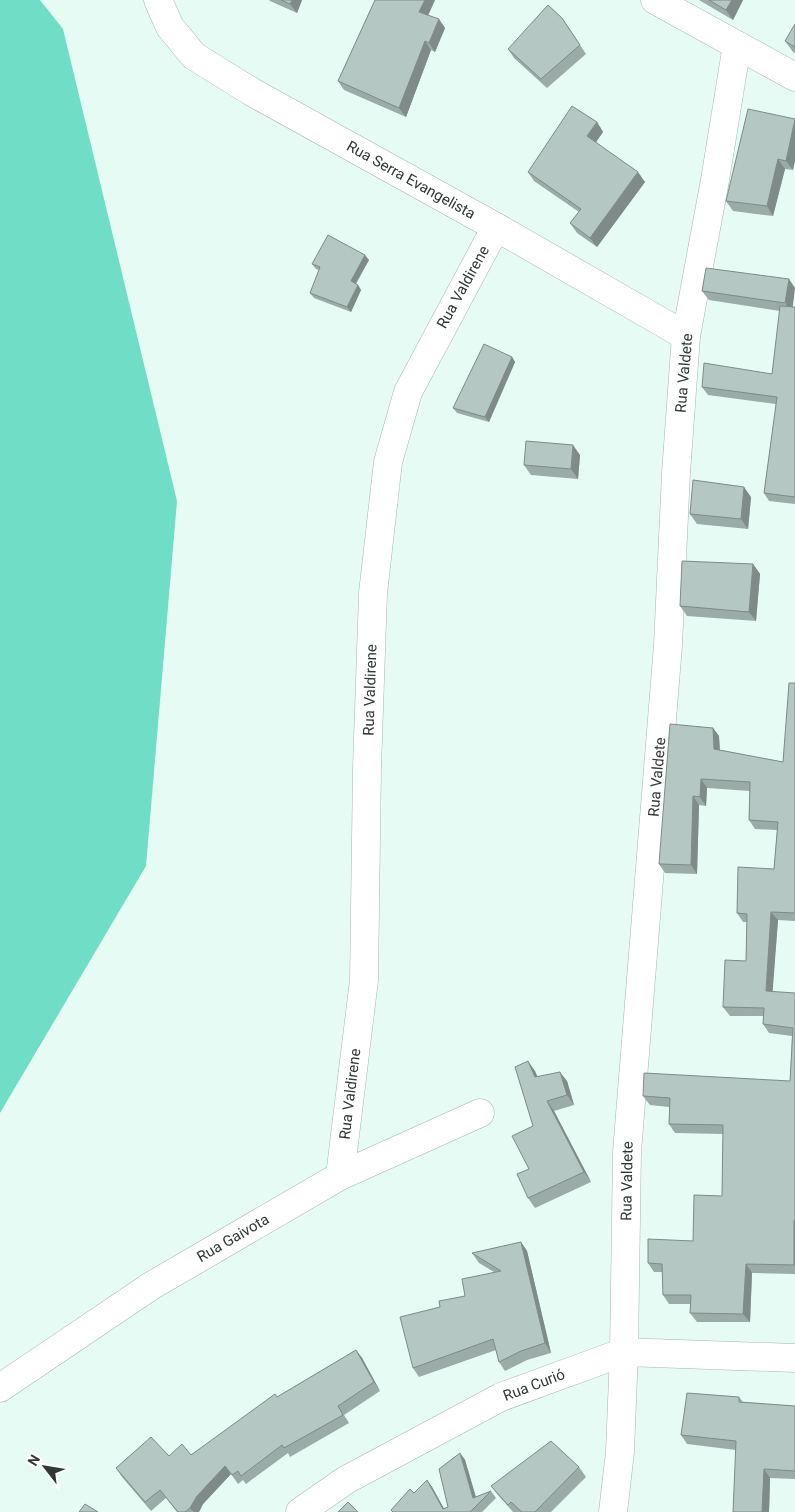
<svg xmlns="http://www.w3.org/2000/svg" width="795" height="1512" font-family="Roboto,sans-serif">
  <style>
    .forest { fill: #70ddc6 }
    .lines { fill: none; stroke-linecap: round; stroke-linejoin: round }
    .street-casing { stroke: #a4b6b1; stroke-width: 29 }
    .street { stroke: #fff; stroke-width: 28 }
    .wall { fill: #9baba7 }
    .shaded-wall { fill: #7e8b88 }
    .building { fill: #b4c7c2; stroke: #7e8b88 }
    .labels { text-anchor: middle; stroke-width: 4; stroke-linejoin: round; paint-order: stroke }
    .street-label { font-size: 15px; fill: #303836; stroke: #fff }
  </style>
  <rect width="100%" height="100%" fill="#e7fbf5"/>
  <path class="forest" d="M0,0H40L63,29L177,501L146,866L0,1113Z"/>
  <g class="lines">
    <defs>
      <g id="street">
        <path d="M158,0L170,27L194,56L252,92L496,227L686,336"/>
        <path d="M655,0L795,77"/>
        <path d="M340,1176L364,980L367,768L373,593L388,462L408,392L496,227"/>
        <path d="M0,1388L151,1286L340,1176L480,1113"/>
        <path d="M300,1512L346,1480L501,1397L624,1352L795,1358"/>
        <path d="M613,1512L620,1452L624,1352L627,1152L668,645L676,473L686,336L715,180L737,45"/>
      </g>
    </defs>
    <use href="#street" class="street-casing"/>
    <use href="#street" class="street"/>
  </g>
  <g class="wall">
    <path d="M269,0H302L297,13L270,1Z"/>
    <path d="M375,0H435L428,15L445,28L435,52L431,50L406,117L344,90L338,81Z"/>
    <path d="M699,0H743L733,20Z"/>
    <path d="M562,18L586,54L547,88L514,58L508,49Z"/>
    <path d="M795,24V53L793,52L785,41Z"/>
    <path d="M795,119L793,170L785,169L773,216L733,211L726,201Z"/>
    <path d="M597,122L603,132L596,142L645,182L597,247L577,233L570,223L579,212L534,181L528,172Z"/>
    <path d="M369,260L356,284L358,285L361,290L351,312L314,298L310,293L319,270L316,269L312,264Z"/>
    <path d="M706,268L793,307H795V504L769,501L764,493L776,404L708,395L702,387L772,374L780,311L709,300L702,291Z"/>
    <path d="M512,357L515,362L489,422L457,413L453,408Z"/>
    <path d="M580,455L578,479L531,475L524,465Z"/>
    <path d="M751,497L748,529L697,524L690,514Z"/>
    <path d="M753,564L760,574L756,621L687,616L680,606Z"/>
    <path d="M795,683V921L778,920L772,992L795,993V1274L752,1273L750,1322H697L690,1313V1304H669L663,1295L662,1272H654L648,1263L693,1241L722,1196L723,1134L675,1133L669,1124V1107L650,1105L643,1096L790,1081L792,1036L769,1033L763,1024V1016H730L723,1007L746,961L747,922H743L737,913L774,869L777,830L755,829L749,820L750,791L707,788L706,806L699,805L697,874L665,873L659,864L713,728L719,736L720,750L783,762Z"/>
    <path d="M528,1061L537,1077L567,1081L574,1105L554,1111L591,1182L535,1208L528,1198L533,1126Z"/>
    <path d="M521,1242L527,1251L551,1353L527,1360L505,1371L499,1362L496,1350L419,1377L413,1368L440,1307L465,1296L494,1272L479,1263L472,1253Z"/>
    <path d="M356,1350L362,1358L380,1391L344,1415L349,1423L290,1457L288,1453L246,1484L243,1480L238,1484L231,1474L203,1504L199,1512H177L166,1498L151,1511L122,1477L116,1468L169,1456L191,1455L277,1397Z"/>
    <path d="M739,1397L743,1402L795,1406V1479L770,1478L769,1512H733L736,1450L687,1444L681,1435Z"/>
    <path d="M460,1453L465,1460L476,1497L491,1491L496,1498L482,1512H392L414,1493L427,1480L432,1487L444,1509L448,1507Z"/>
    <path d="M579,1467L586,1477L551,1512H513L498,1495L491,1486Z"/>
  </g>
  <g class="shaded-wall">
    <path d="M292,0H302L297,13L290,4Z"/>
    <path d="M425,0H435L426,20L419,12Z"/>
    <path d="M732,0H743L733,20L726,10Z"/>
    <path d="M439,19L445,28L435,52L429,43Z"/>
    <path d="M425,41L431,50L406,117L399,108Z"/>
    <path d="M795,119V161L793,170L786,161Z"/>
    <path d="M597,122L603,132L594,145L587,136Z"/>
    <path d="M778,159L785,169L773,216L767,206Z"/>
    <path d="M638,172L645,182L597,247L590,238Z"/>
    <path d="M365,255L369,260L354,286L351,281Z"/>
    <path d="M789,279L795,288L792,313L785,303Z"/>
    <path d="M358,285L361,290L351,312L347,307Z"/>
    <path d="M512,357L515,362L489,422L485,417Z"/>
    <path d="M573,445L580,455L578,479L571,469Z"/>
    <path d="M744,487L751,497L748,529L741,519Z"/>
    <path d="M753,564L760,574L756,621L749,612Z"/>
    <path d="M713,728L719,736L720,758L714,749Z"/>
    <path d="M701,779L707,788L706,806L700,797Z"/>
    <path d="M693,796L699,805L697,874L691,865Z"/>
    <path d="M771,912L778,920L772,1000L766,991Z"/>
    <path d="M528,1061L535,1071L542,1087L535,1077Z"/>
    <path d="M560,1072L567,1081L574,1105L567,1095Z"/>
    <path d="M547,1101L554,1111L591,1182L584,1172Z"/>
    <path d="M794,1220L795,1221V1267L794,1265Z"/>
    <path d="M521,1242L527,1251L551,1353L545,1343Z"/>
    <path d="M746,1264L752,1273L750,1322L743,1314Z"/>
    <path d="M356,1350L362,1358L380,1391L374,1382Z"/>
    <path d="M460,1453L465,1460L478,1505L473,1498Z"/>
    <path d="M225,1466L231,1474L203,1504L199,1512H194L190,1508L197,1496Z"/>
    <path d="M764,1469L770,1478L769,1512H762Z"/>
    <path d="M427,1480L432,1487L446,1512H445Z"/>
  </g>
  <g class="building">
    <path d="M281,0H292L290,4Z"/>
    <path d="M375,0H425L419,12L439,19L429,43L425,41L399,108L338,81Z"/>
    <path d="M709,0H732L726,10Z"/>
    <path d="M548,5L562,18L580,45L541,79L508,49Z"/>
    <path d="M795,24V47L785,41Z"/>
    <path d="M572,106L597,122L587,136L638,172L590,238L570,223L581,209L528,172Z"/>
    <path d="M748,109L795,119L786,161L778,159L767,206L726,201Z"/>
    <path d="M328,235L365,255L351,281L358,285L347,307L310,293L320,267L312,264Z"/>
    <path d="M706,268L789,279L785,303L702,291Z"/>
    <path d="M780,306L795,307V497L764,493L777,397L702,387L704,363L772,374Z"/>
    <path d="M484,344L512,357L485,417L453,408Z"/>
    <path d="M526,441L573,445L571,469L524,465Z"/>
    <path d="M693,480L744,487L741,519L690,514Z"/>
    <path d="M682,561L753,564L749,612L680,606Z"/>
    <path d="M789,683H795V913L771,912L766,991L795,993V1220H794V1265L746,1264L743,1314L690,1313L691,1295H663L662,1264L648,1263V1239L693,1241L694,1195L722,1196L723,1125L669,1124L670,1098L643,1096L644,1073L790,1081L793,1028L763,1024L764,1008L723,1007L725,960L746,961L747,914L737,913L738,867L774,869L778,822L749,820L750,782L701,779L700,797L693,796L691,865L659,864L670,724L713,728L714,749L783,762Z"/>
    <path d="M528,1061L535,1077L560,1072L567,1095L547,1101L584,1172L528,1198L517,1174L529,1169L512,1136L533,1126L515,1067Z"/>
    <path d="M521,1242L545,1343L521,1351L499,1362L493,1339L413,1368L400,1317L440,1307L439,1301L465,1296L462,1279L501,1271L472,1253Z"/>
    <path d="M356,1350L374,1382L338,1406L343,1415L284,1448L282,1445L241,1476L238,1471L232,1475L225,1466L197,1496L190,1508L185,1512H178L160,1490L145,1502L116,1468L151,1437L169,1456L182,1444L191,1455L275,1394L277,1397Z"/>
    <path d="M687,1393L739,1397V1402L795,1406V1471L764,1469L762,1512H733L736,1441L681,1435Z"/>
    <path d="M551,1441L579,1467L535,1512H522L511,1502L508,1505L491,1486Z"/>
    <path d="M460,1453L473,1498L491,1491L470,1512H393L391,1510L410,1489L414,1493L427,1480L443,1509L448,1507L439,1469Z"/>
    <path d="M348,1502L358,1512H338Z"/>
    <path d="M85,1504L98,1512H79Z"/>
  </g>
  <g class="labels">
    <g class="street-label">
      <text transform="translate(411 180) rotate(29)" y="5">Rua Serra Evangelista</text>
      <text transform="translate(463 287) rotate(-61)" y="5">Rua Valdirene</text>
      <text transform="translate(684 373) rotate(-85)" y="5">Rua Valdete</text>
      <text transform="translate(370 690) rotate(-88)" y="5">Rua Valdirene</text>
      <text transform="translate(657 777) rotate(-85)" y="5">Rua Valdete</text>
      <text transform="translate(350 1094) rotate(-83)" y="5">Rua Valdirene</text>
      <text transform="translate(627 1181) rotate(-89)" y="5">Rua Valdete</text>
      <text transform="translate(233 1238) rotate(-30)" y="5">Rua Gaivota</text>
      <text transform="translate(534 1385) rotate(-21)" y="5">Rua Curió</text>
    </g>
  </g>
  <g transform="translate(45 1467) rotate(301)" stroke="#ffffff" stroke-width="4" paint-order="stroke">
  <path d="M0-4L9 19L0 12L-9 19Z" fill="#303836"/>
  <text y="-8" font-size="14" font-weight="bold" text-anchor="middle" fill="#303836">N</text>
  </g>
</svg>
